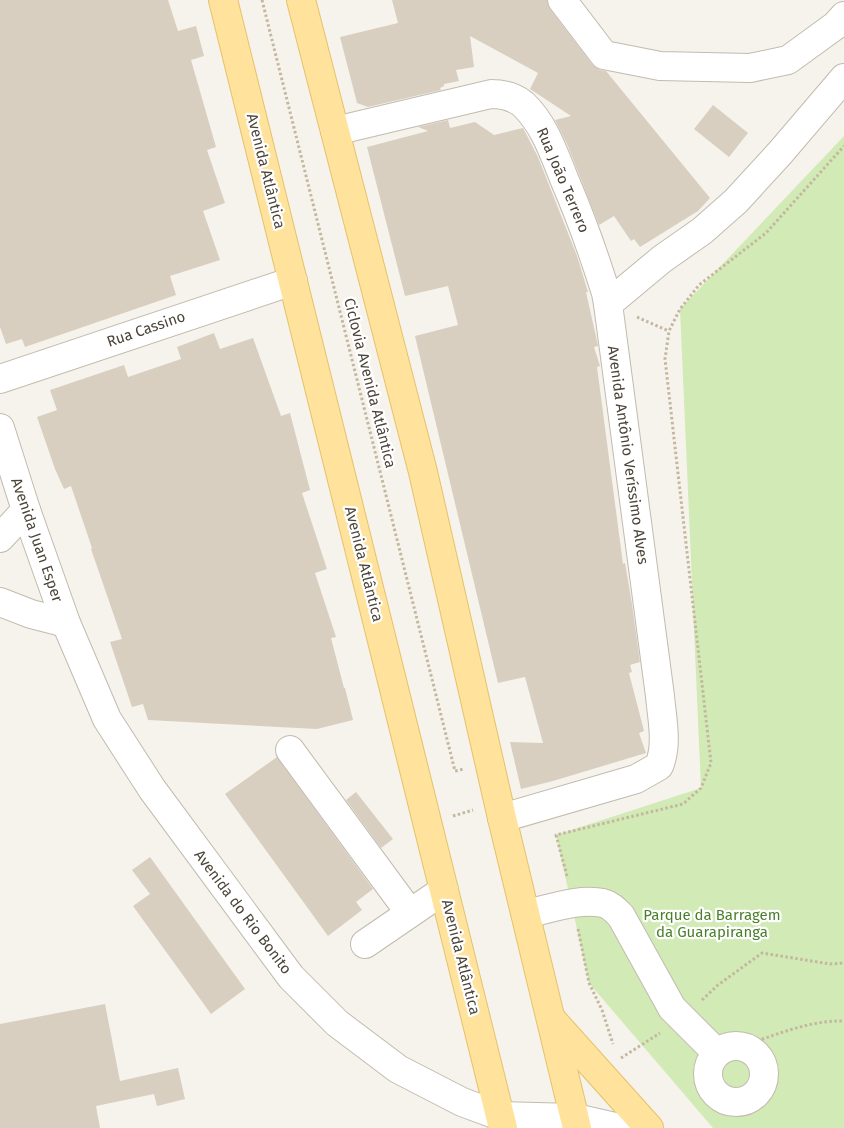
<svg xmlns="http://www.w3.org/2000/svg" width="844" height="1128" font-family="'Fira Sans',sans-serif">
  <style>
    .green { fill: #d2eab5 }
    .building { fill: #d8cfc1 }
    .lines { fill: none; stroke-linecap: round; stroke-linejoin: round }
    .minor-casing { stroke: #c2bbae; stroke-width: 30 }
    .major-casing { stroke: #e6c16a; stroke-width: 30 }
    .path { stroke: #c4b79f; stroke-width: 3; stroke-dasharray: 2.5 2.5; stroke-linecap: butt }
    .minor { stroke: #fff; stroke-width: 28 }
    .major { stroke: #ffe39c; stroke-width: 28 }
    .labels { text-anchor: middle; stroke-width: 4.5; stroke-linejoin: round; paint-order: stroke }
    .street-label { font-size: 15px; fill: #4b4439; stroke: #fff }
    .park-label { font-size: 15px; fill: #4a7f2a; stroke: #fff }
  </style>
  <rect width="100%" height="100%" fill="#f6f3ec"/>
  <path class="green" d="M844,136V1128H713L589,983L556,835L701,788L680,309Z"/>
  <g class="building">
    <path d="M0,0H168L178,31L196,26L204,56L191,60L216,147L207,150L225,203L203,211L220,260L170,276L176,295L25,347L22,339L6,344L0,327Z"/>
    <path d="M392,0H547L550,9L592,64L600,70L606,71L710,198L698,211L640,247L634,239L631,241L614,216L599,225L567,144L555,120L571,116L530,89L538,73L470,36L474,67L456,70L459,81L444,84V86L440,88L441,90L368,107L357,103L340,37L398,23Z"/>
    <path d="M713,105L748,133L729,157L694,129Z"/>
    <path d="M448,120L450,128L475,122L494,135L523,128L538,157L577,256L588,292H586L597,341L598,346L594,347L600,366L597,367L623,564L625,563L632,604L640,662L630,665L632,672L629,673L644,731L639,733L646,753L553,781L521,789L510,742L543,743L525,677L498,683L415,336L458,325L448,286L405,296L367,147L428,131L418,127Z"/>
    <path d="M214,333L220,349L253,338L281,416L290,413L310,490L302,493L327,569L315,573L336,637L331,638L344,688H345L353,720L317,729L148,720L143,704L132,707L110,642L122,639L91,549L92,548L71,486L64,489L55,469L37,417L57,410L50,390L124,365L128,377L181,359L177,347Z"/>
    <path d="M277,757L373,889L356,902L362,910L328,936L225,794Z"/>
    <path d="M356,792L393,839L381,848L346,800Z"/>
    <path d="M150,857L245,989L211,1014L133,906L150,894L132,870Z"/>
    <path d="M105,1004L120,1081L178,1068L185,1099L157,1106L154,1094L96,1106L100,1128H0V1024Z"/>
  </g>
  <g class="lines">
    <defs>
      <g id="minor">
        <path d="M562,0L604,55L660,66L750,68L788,60L836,25L844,16"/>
        <path d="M335,131L491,94C502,94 514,97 523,104C545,125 554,154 565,181C581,218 594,255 606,293L608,304"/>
        <path d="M0,379L293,281"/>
        <path d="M0,428L26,510L66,623L107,719L152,789L291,977L337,1023L398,1069L462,1102L500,1116L575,1118L619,1128"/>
        <path d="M0,538L26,510"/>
        <path d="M0,602L31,614L66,623"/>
        <path d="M290,750L410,913"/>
        <path d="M502,818L636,779L659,766C668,744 662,719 660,696L608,304L662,259L702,231L736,201L780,153L844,78"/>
        <path d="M526,914C550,909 578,898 603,903C611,905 616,911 621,916L672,1008L717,1053"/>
        <path d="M365,944L444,890"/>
        <circle cx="736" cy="1074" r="28"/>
      </g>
      <g id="major">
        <path d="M223,0L503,1128"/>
        <path d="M301,0L423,472L502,818L577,1128"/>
        <path d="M553,1021L649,1128"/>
      </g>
    </defs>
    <use href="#minor" class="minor-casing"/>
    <use href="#major" class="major-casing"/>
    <g class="path">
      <path d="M262,0L455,771L464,769"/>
      <path d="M637,317L669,331"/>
      <path d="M453,816L473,810"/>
      <path d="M567,876L556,835L683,804L701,788L711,763L665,359L669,331L680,309L699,285L766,233L844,146"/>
      <path d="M578,929L589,983L602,1010L613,1044"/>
      <path d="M702,1000L718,985L762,953L830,964L844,963"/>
      <path d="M743,1046C775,1035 810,1020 844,1021"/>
      <path d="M621,1058L660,1033"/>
    </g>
    <use href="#minor" class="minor"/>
    <use href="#major" class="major"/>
  </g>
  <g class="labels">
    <g class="street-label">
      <text transform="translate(266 171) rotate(76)" y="5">Avenida Atlântica</text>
      <text transform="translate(563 180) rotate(67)" y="5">Rua João Terrero</text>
      <text transform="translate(146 329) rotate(-19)" y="5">Rua Cassino</text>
      <text transform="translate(370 383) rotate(76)" y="5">Ciclovia Avenida Atlântica</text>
      <text transform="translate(628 455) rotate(82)" y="5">Avenida Antônio Veríssimo Alves</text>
      <text transform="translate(37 540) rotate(71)" y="5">Avenida Juan Esper</text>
      <text transform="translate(364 564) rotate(76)" y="5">Avenida Atlântica</text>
      <text transform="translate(243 912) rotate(53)" y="5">Avenida do Rio Bonito</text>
      <text transform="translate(461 957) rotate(76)" y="5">Avenida Atlântica</text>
    </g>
    <g class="park-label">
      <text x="712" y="920">Parque da Barragem<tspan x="712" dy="17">da Guarapiranga</tspan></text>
    </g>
  </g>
</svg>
